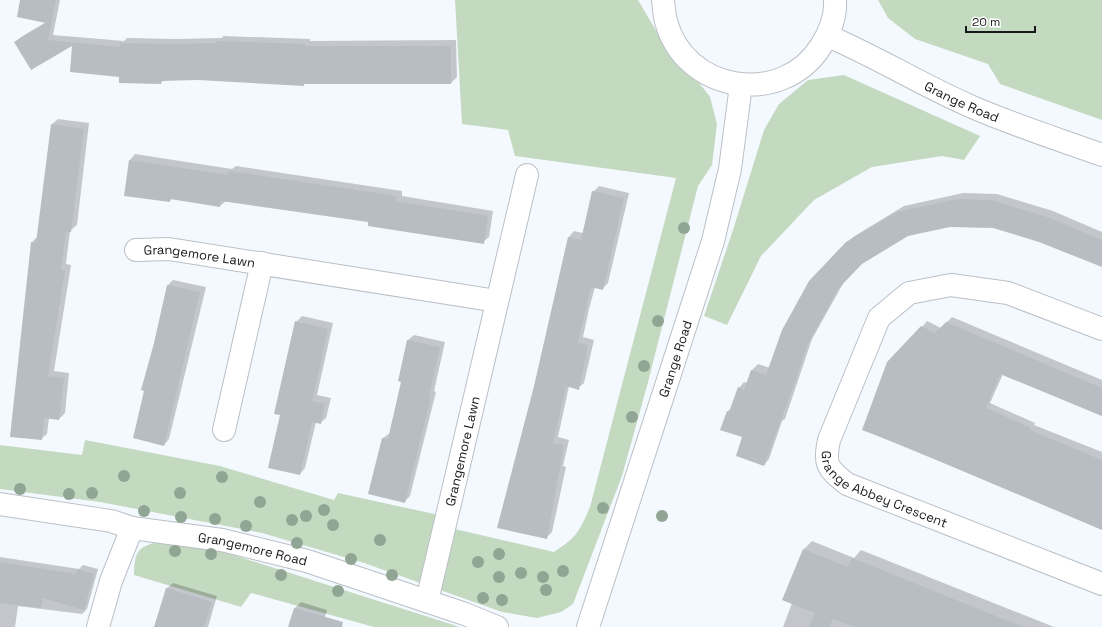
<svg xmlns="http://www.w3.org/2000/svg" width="1102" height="627" font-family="'Space Grotesk',sans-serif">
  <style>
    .green { fill: #c3dac1 }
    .shadow { fill: #0003 }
    .building { fill: #b8bdc4 }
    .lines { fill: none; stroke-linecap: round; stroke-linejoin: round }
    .minor-casing { stroke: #bac0c6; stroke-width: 24 }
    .major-casing { stroke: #bac0c6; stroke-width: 24 }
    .minor { stroke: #fff; stroke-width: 22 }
    .major { stroke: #fff; stroke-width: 22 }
    .tree { fill: #90a593 }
    .labels { text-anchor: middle; stroke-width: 4; stroke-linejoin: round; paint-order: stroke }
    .street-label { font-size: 13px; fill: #16181b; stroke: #fff }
  </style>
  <rect width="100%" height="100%" fill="#f4f9ff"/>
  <g class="green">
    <path d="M455,0H638L673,59L697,80L710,97L717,124L712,165L698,186L647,386L622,476L573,604L561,612L537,618L502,612L364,563L262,533L100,502L0,489V445L82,455L85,440L220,466L334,500L338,493L448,517L446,527L554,552C577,537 579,532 590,507L676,178L515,156L508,130L462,124Z"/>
    <path d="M878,0H1102V120L1000,84L988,64L915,39L888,18Z"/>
    <path d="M844,75L980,136L964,160L942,156L872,167L814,200L761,256L727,325L704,316L733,230L764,130L779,104L808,80Z"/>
    <path d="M157,542L221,551L460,627H374L251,593L241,607L134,575C135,554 135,548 157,542Z"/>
  </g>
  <g class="shadow">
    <path d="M21,0H60L53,35L124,41L127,38L176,39L222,38L223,36L310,39V41L456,40L457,77L451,83H306L304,84L198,79L164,80L161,83L120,76L73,44L15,42L21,37L46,22Z"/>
    <path d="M58,119L89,123L77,225L70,231L66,264L71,265L54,371L69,373L65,413L59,419L49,418L47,434L41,439L32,242L38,236L52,124Z"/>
    <path d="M135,154L232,169L236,166L402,191V196L493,211L489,237L483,242L369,221L226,201L220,206L172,198L170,201L125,195L130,160Z"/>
    <path d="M599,186L629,193L608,283L602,289L595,287L589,309L583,337L594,340L584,383L578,388L569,386L558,437L569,440L563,466L566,467L552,532L546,538L535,386L569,237L574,231L583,233L593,192Z"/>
    <path d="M963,193L997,194L1053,211L1102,232V266L1039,241L993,227L950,226L908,235L863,262L844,282L812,339L785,419L782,421L769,459L764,465L727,412L732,407L739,388L744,382L747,383L752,370L758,364L770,368L810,282L853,237L904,206Z"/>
    <path d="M173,280L206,287L169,439L164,445L155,343L168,285Z"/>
    <path d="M302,316L333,323L317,395L331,398L326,418L320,423L316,422L305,468L300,474L282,414L296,322Z"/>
    <path d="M952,317L1102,380V416L1003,374L990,403L1035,423L1034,425L1102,452V528L863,430L922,327L927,321L941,328Z"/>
    <path d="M414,335L445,342L434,391L436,392L410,496L404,502L383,438L390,433L402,382L408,340Z"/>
    <path d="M812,541L854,558L861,550L1054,627H783L792,603L784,599L804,549Z"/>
    <path d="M0,557L79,569L83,565L98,569L87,609L82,614L18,606L15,627H0Z"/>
    <path d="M173,583L217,596L208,627H155L167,588Z"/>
    <path d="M301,602L327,610L322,627H289L295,608Z"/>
  </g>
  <g class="building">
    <path d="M20,0H56L48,40L120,47V43L170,44L216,43V41L305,44V46H451V84H304V86L198,80L161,81V84L119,83V77L70,72L72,46L31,70L14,42L46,23L17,17Z"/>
    <path d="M51,124L84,129L71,232H66L61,270L65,271L48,376L64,378L59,420L44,418L42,440L10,437L31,242L36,243Z"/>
    <path d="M129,160L228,175L229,171L397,196L396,201L488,216L484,244L368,226V222L221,201L220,207L170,199V202L124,196Z"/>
    <path d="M592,191L624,198L603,290L591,287L584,316L578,343L588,345L579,390L566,386L560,412L553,443L564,445L547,539L497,528L534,386L568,237L581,240Z"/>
    <path d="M957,199L991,200L1047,217L1102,240V267L1039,242L993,228L950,227L908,236L862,264L838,289L807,346L794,385L764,466L736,456L742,437L720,430L727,411L729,412L738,387L744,390L751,370L766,375L782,330L809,281L846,242L897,212Z"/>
    <path d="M167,285L200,292L164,446L133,438L144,391L141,390L154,343Z"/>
    <path d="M295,321L328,329L312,401L325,404L321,424L312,422L300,475L268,468L280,415L274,414Z"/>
    <path d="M946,322L1102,388V416L1000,374L986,408L1031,428L1030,430L1102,460V530L892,441L862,430L887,362L921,326L935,333Z"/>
    <path d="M407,340L440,347L429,397H431L405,503L368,494L382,438L388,439L401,382L398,381Z"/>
    <path d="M803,549L848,567L852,558L1023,627H854L833,619L829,627H809L815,613L782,600Z"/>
    <path d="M0,562L76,574L77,569L94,574L84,610L43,598L41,608L0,603Z"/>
    <path d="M166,588L212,602L204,627H154Z"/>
    <path d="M294,608L343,622L342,627H288Z"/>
  </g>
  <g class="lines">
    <defs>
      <g id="minor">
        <path id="s1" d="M136,250L169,249L497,301"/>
        <path id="s2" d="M1102,329L1008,293L951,285L909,293L879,318L829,440C824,465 827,468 847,484L1102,584"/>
        <path d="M224,430L262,263"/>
        <path id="s3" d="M0,504L111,521L132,528L222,540L307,561L465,614L497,627"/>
        <path id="s4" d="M427,601L527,175"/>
        <path d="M98,627L111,581L132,528"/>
      </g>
      <g id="major">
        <path d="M663,0C664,7 664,15 666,21C684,92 782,108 821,46C830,32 836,16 835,0"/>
        <path id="s5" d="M828,36C877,57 922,85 970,106C1013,125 1058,139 1102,155"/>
        <path id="s6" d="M588,627L713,241L730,169L741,85"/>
      </g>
    </defs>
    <use href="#minor" class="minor-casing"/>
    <use href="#major" class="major-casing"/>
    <use href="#minor" class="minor"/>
    <use href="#major" class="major"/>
  </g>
  <g class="tree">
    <circle cx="684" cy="228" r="6"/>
    <circle cx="658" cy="321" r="6"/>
    <circle cx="644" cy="366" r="6"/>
    <circle cx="632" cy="417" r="6"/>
    <circle cx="124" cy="476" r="6"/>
    <circle cx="222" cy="477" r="6"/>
    <circle cx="20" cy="489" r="6"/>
    <circle cx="92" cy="493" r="6"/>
    <circle cx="180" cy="493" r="6"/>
    <circle cx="69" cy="494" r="6"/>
    <circle cx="260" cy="502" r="6"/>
    <circle cx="603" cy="508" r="6"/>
    <circle cx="324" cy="510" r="6"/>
    <circle cx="144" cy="511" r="6"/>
    <circle cx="306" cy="516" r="6"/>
    <circle cx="662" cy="516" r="6"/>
    <circle cx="181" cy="517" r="6"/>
    <circle cx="215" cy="519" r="6"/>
    <circle cx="292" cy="520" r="6"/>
    <circle cx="333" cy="525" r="6"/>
    <circle cx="246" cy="526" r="6"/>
    <circle cx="380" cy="540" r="6"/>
    <circle cx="297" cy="543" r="6"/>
    <circle cx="175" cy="551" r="6"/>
    <circle cx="211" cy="554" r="6"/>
    <circle cx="499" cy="554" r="6"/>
    <circle cx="351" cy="559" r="6"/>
    <circle cx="478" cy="562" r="6"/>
    <circle cx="563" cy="571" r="6"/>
    <circle cx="521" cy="573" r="6"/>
    <circle cx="281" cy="575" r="6"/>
    <circle cx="392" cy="575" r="6"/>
    <circle cx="499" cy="577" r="6"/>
    <circle cx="543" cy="577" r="6"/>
    <circle cx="546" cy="590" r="6"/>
    <circle cx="338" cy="591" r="6"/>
    <circle cx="483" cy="598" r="6"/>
    <circle cx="502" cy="600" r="6"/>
  </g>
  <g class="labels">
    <g class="street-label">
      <text dy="5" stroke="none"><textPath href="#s5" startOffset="149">Grange Road</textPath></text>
      <text dy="5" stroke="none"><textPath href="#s1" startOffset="64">Grangemore Lawn</textPath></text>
      <text dy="5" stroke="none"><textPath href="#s6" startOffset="282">Grange Road</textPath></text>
      <text dy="5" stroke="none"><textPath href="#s4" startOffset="154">Grangemore Lawn</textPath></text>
      <text dy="5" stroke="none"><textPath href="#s2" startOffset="457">Grange Abbey Crescent</textPath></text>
      <text dy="5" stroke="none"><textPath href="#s3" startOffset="257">Grangemore Road</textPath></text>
    </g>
  </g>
  <path d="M966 26v6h69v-6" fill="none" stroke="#16181b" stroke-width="2"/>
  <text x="972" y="26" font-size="12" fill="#16181b" stroke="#ffffff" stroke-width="3" paint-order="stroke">20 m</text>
</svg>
